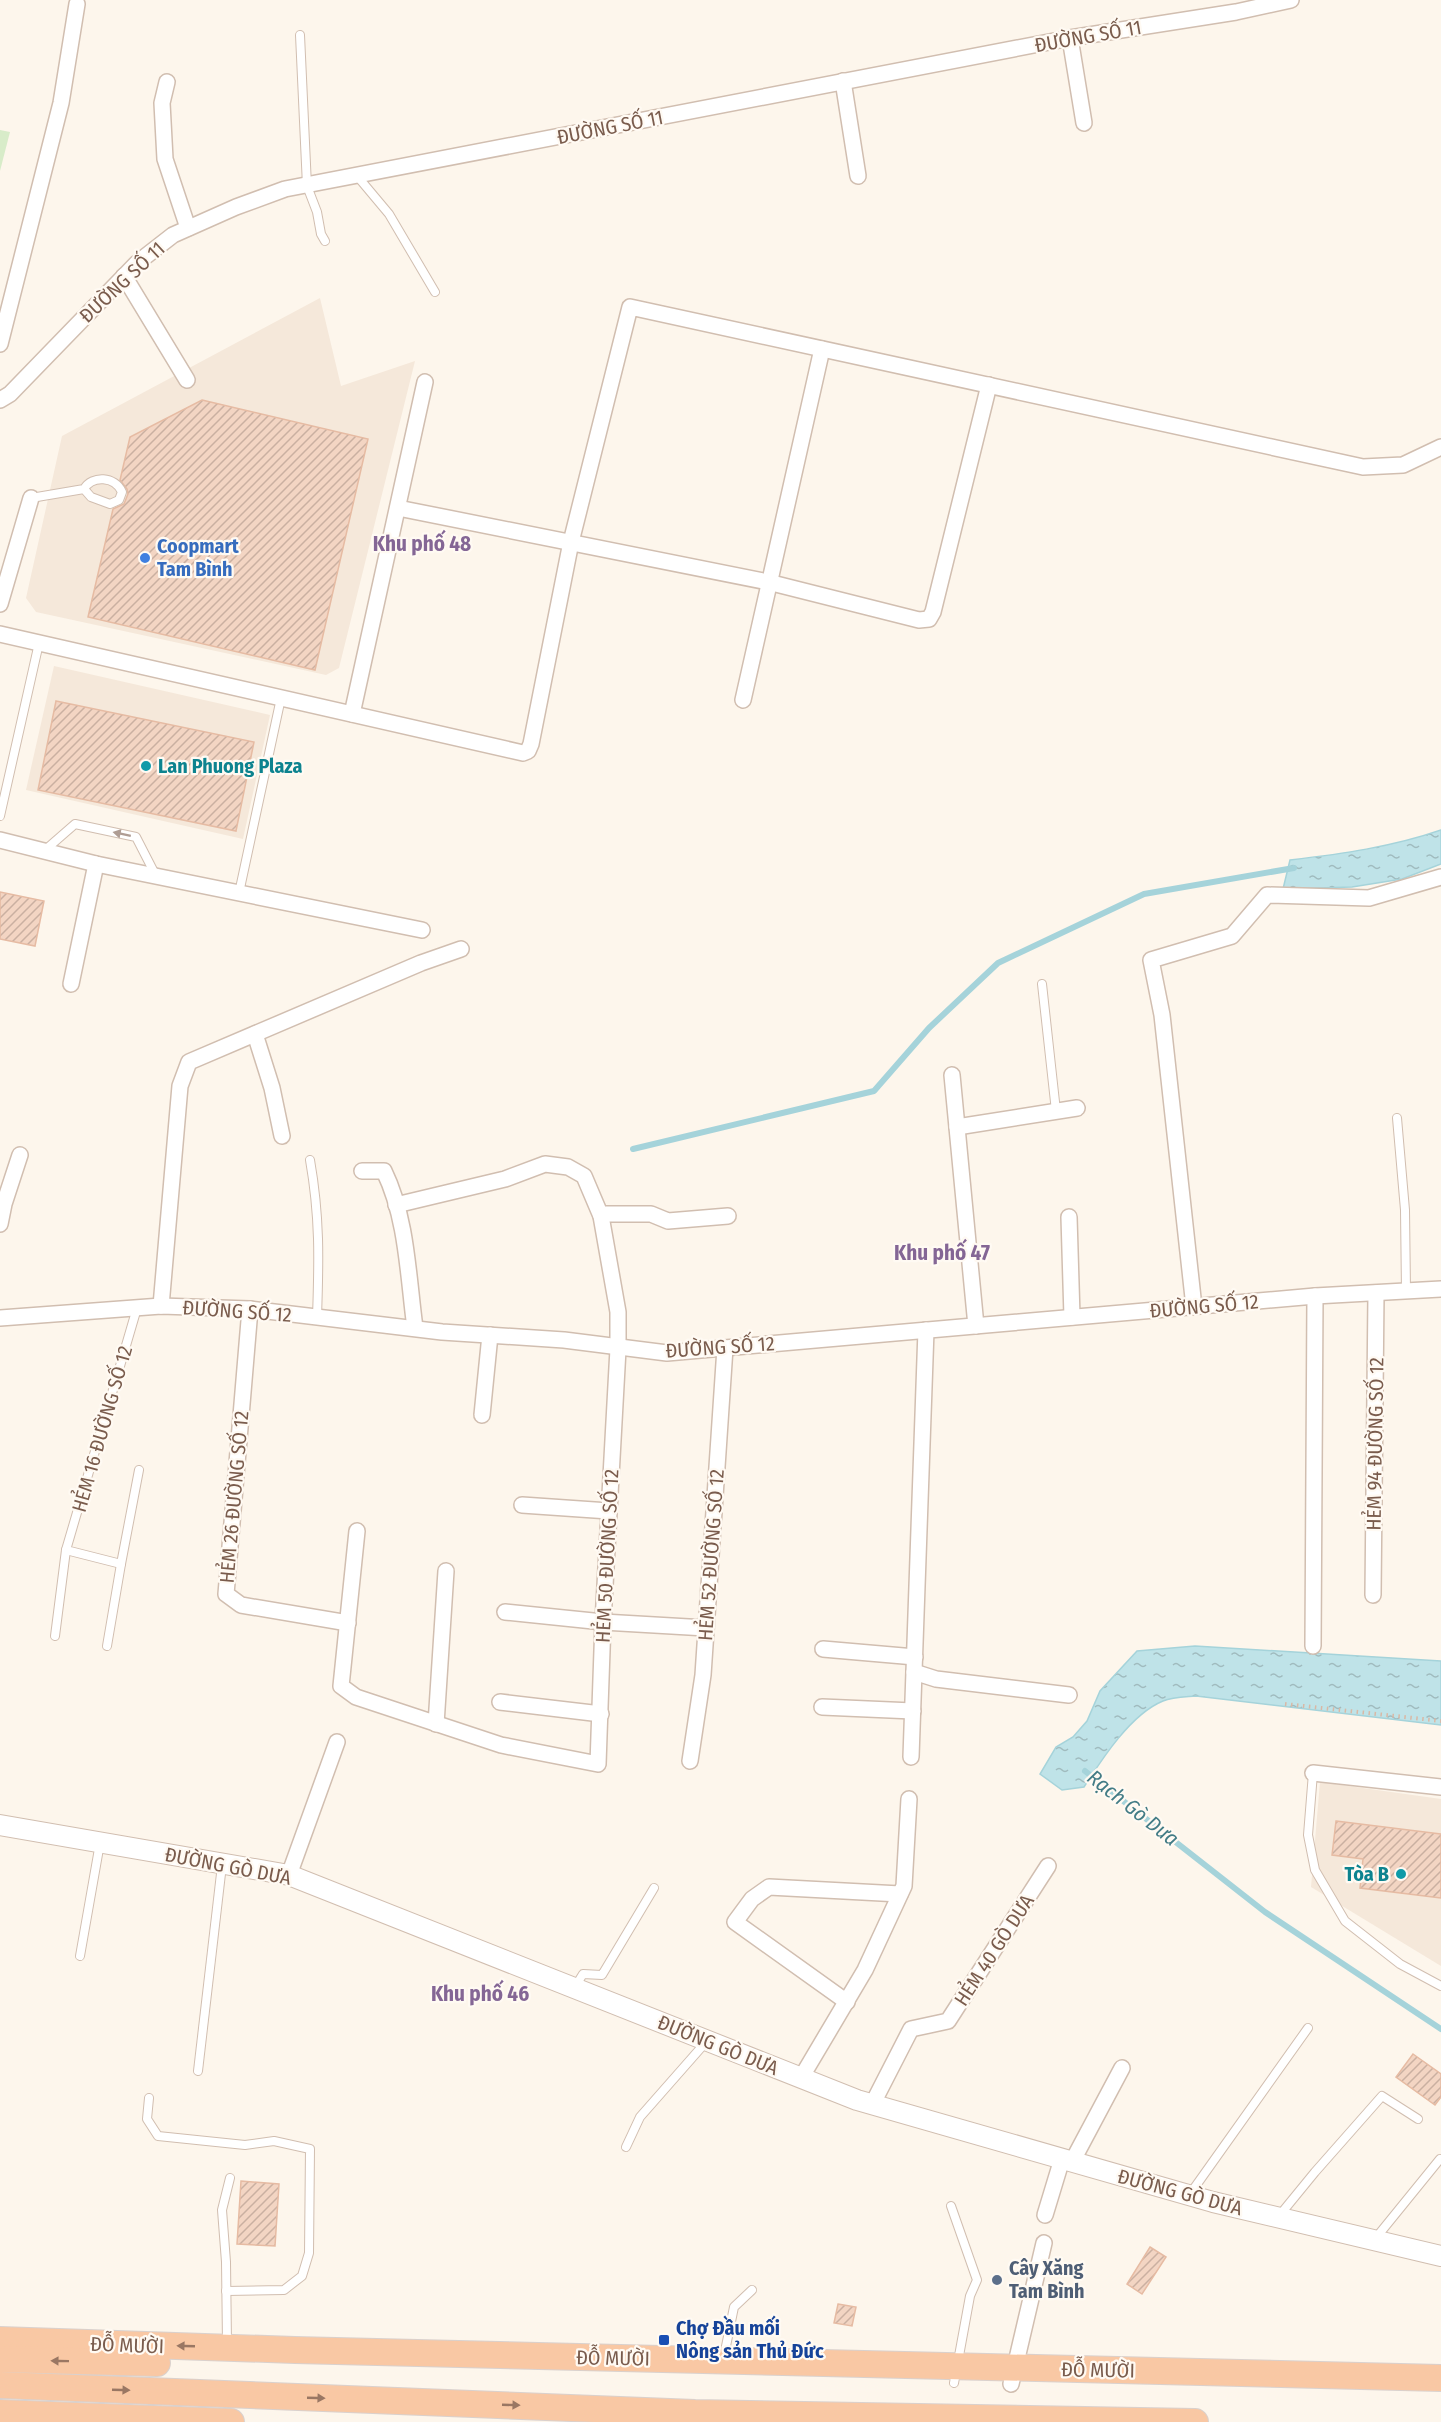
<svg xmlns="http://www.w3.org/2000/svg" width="1441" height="2422" font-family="'Fira Sans Condensed',sans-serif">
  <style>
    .residential { fill: #f5e8da }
    .grass { fill: #d8ecc9 }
    .water { fill: url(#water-ripples); stroke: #a5d3da; stroke-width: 1.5 }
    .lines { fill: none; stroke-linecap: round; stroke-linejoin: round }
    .stream { stroke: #a5d3da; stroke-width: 6 }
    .building { fill: url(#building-hatch); stroke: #e6bba3; stroke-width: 1.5 }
    .service-casing { stroke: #d1beb0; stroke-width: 10 }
    .minor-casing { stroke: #d1beb0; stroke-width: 18 }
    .tertiary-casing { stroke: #d1beb0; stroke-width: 22 }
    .trunk-casing { stroke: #dad1cd; stroke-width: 28 }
    .path { stroke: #d9b8a5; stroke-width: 4; stroke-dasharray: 1.5 4.5; stroke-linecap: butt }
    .service { stroke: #fff; stroke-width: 8 }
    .minor { stroke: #fff; stroke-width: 15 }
    .tertiary { stroke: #fff; stroke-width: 20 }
    .trunk { stroke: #f9c8a4; stroke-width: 26 }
    .oneway { fill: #af9d94 }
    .oneway2 { fill: #9a7763 }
    .shop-dot { fill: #3f7fe0; stroke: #fffaf3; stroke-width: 2 }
    .culture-dot { fill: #0f9aa8; stroke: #fffaf3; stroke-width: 2 }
    .service-dot { fill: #5c6f8a; stroke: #fffaf3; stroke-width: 2 }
    .transit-dot { fill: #1a4fb4; stroke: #fffaf3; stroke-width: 2 }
    .labels { text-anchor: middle; stroke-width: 4.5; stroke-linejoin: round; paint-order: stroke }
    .street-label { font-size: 20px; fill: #7a5c4d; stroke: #fffaf3 }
    .shop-label { font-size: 20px; font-weight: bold; fill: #366cbe; stroke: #fffaf3; text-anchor: start }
    .culture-label { font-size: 20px; font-weight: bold; fill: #0d838f; stroke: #fffaf3; text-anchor: start }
    .service-label { font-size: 20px; font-weight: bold; fill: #4e5e75; stroke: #fffaf3; text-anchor: start }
    .transit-label { font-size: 20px; font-weight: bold; fill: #164399; stroke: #fffaf3; text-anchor: start }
    .neighbourhood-label { font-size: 21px; font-weight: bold; fill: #846695; stroke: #fffaf3 }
    .water-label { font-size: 21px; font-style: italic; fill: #437c86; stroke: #fffaf3 }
  </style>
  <defs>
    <pattern id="water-ripples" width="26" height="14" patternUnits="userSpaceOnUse" patternTransform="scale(1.5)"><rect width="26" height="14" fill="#bfe3e8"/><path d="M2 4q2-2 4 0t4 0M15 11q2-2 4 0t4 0" fill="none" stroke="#a0bbbe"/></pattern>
    <pattern id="building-hatch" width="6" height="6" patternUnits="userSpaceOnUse" patternTransform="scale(1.5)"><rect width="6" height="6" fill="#f3d5c3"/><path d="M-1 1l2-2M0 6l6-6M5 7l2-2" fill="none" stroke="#cab0a1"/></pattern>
  </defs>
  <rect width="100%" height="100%" fill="#fdf6ec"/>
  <g class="residential">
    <path d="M320,298L341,386L415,361L339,668L326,675L36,612L26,598L62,436Z"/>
    <path d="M54,666L270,715L243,839L26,790Z"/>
    <path d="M1320,1782L1441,1799V1966L1311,1887Z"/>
  </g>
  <path class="grass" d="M0,130L10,132L0,171Z"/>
  <g class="water">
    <path d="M1441,830V864L1402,879L1352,887L1283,889L1290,860C1341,854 1392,847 1441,830Z"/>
    <path d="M1195,1646L1441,1661V1725L1196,1696C1186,1697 1173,1697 1163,1701C1131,1714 1102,1759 1084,1787L1062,1790L1040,1774L1056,1747L1073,1737L1087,1721L1100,1691L1137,1651Z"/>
  </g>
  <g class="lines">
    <g class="stream">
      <path d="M633,1149L874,1091L929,1028L998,963L1144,894L1294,868"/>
      <path d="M1085,1771L1265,1912L1441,2029"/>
    </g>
  </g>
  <g class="building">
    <path d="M202,400L368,439L315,670L88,617L113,509L124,504L128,494L127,489L120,480L130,437Z"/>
    <path d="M56,701L254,742L236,831L38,790Z"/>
    <path d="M0,892L44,901L35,946L0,939Z"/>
    <path d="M1336,1821L1441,1834V1898L1360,1888L1363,1859L1332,1855Z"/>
    <path d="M1413,2054L1441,2074V2097L1435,2105L1396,2077Z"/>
    <path d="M241,2181L279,2184L275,2246L237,2244Z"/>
    <path d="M1150,2247L1166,2257L1142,2294L1127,2284Z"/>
    <path d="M838,2304L856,2307L852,2326L834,2323Z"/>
  </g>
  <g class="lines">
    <defs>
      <g id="service">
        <path d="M300,35L307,186L317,212L321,234L325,241"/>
        <path d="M358,177L389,214L435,292"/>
        <path d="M31,498L84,489C92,475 115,476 122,492L119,500L110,504L91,497L84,489"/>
        <path d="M0,816L39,643"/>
        <path d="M44,851L75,824L136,837L155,874"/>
        <path d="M239,893L281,698"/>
        <path d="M1042,984L1056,1111"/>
        <path d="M1397,1118L1405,1210L1406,1291"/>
        <path d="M310,1160C320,1217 319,1260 317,1317"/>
        <path d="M137,1308L66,1550L121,1564L139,1470"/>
        <path d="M55,1636L66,1550"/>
        <path d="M107,1646L121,1564"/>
        <path d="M1313,1773L1308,1835L1315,1870L1345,1921L1400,1964L1441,1986"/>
        <path d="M80,1956L100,1843"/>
        <path d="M575,1987L583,1974L602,1975L654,1888"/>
        <path d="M198,2071L222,1865"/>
        <path d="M149,2098L147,2119L158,2136L245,2145L274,2141L310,2149L309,2253L302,2276L284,2290L226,2291"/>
        <path d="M626,2147L640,2117L706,2042"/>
        <path d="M1190,2194L1308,2028"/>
        <path d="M951,2206L977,2280L970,2296L954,2383"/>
        <path d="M1279,2216L1315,2172L1382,2096L1418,2119"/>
        <path d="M1375,2239L1440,2159"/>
        <path d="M227,2343L226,2262L222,2210L230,2178"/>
        <path d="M724,2356L734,2307L752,2290"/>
      </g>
      <g id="minor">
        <path d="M1070,38L1084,123"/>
        <path d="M843,81L858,176"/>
        <path d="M167,82L162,103L165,159L188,228"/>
        <path d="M124,276L187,380"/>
        <path d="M0,344L61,103L77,4"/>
        <path d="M0,400L10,394L137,263L173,235L236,207L285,189L1070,38L1236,12L1291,0"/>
        <path d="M398,508L768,582L919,620L929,619L933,612L989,385"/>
        <path d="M0,604L31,498"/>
        <path d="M0,634L523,753L528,751L531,744L571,542L630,307L1363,467L1403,465L1441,447"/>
        <path d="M743,700L822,349"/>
        <path d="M352,714L425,382"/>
        <path d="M0,840L96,864L422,930"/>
        <path d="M71,984L96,864"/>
        <path d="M255,1034L272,1088L282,1136"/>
        <path d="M952,1075L976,1326"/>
        <path d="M957,1127L1077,1108"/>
        <path d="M362,1171H384C407,1218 408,1276 415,1328"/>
        <path d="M601,1216L606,1214H651L668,1221L728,1216"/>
        <path d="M1069,1217L1072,1317"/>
        <path d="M0,1224L4,1204L20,1155"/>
        <path d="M161,1306L180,1086L189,1062L421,963L461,949"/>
        <path d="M1194,1307L1162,1015L1151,960L1232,936L1267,895L1369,898L1441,877"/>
        <path d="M250,1309L226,1594L241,1605L348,1623"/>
        <path d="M0,1318L161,1306L250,1309L442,1332L564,1340L667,1353L1315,1296L1441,1289"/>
        <path d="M482,1415L490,1335"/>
        <path d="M522,1505L609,1511"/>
        <path d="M357,1531L341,1686L356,1697L501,1745L598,1764L603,1622L618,1349V1312L601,1216L584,1176L568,1167L545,1164L505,1179L396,1205"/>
        <path d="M1373,1595L1376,1293"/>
        <path d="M505,1612L603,1622L706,1628"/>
        <path d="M1313,1646L1315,1296"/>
        <path d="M823,1649L915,1657"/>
        <path d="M914,1672L936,1679L1069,1695"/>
        <path d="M500,1702L601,1714"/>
        <path d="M822,1707L913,1711"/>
        <path d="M436,1724L446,1571"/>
        <path d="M911,1757L926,1330"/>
        <path d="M690,1761L703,1675L725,1348"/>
        <path d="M1313,1773L1441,1787"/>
        <path d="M289,1875L337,1742"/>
        <path d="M847,2002L735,1922L752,1899L769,1887L900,1894"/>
        <path d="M801,2078L865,1970L904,1886L909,1799"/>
        <path d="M872,2105L911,2029L948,2021L1048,1866"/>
        <path d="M1072,2162L1122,2068"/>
        <path d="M1045,2215L1062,2159"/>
        <path d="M1011,2384L1044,2243"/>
      </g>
      <path id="tertiary" d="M0,1825L289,1875L857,2100L1213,2202L1441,2256"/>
      <g id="trunk">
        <path d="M0,2340L295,2350L1441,2378"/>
        <path d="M0,2359L157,2363"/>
        <path d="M0,2385L695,2413L1195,2422"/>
        <path d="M0,2413L231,2422"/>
      </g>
    </defs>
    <use href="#service" class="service-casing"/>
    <use href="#minor" class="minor-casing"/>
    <use href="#tertiary" class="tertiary-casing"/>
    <use href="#trunk" class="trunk-casing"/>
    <path class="path" d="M1285,1704L1441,1721"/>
    <use href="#service" class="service"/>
    <use href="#minor" class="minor"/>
    <use href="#tertiary" class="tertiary"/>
    <use href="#trunk" class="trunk"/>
  </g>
  <defs><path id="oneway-solid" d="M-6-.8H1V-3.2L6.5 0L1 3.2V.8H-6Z" transform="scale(1.5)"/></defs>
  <use class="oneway" href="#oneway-solid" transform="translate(122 834) rotate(-168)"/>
  <g class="oneway2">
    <use href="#oneway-solid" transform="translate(186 2346) rotate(-178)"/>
    <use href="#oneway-solid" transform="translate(60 2361) rotate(-179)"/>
    <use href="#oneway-solid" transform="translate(121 2390) rotate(2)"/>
    <use href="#oneway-solid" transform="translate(316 2398) rotate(2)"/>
    <use href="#oneway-solid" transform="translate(511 2405) rotate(2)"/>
  </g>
  <circle class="shop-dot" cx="145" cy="558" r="6"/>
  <g class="culture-dot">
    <circle cx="146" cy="766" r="6"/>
    <circle cx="1401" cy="1874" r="6"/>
  </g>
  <circle class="service-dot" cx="997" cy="2280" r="6"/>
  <rect class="transit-dot" x="658" y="2334" width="12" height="12" rx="3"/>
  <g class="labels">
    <g class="street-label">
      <text transform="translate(1088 36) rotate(-10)" y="7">ĐƯỜNG SỐ 11</text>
      <text transform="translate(610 127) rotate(-11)" y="7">ĐƯỜNG SỐ 11</text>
      <text transform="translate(122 282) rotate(-43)" y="7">ĐƯỜNG SỐ 11</text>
      <text transform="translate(1204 1306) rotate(-5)" y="7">ĐƯỜNG SỐ 12</text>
      <text transform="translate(237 1311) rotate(4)" y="7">ĐƯỜNG SỐ 12</text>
      <text transform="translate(720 1347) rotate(-4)" y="7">ĐƯỜNG SỐ 12</text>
      <text transform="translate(102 1429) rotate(-74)" y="7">HẺM 16 ĐƯỜNG SỐ 12</text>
      <text transform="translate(1375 1444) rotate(-89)" y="7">HẺM 94 ĐƯỜNG SỐ 12</text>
      <text transform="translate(234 1497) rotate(-85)" y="7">HẺM 26 ĐƯỜNG SỐ 12</text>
      <text transform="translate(711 1555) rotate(-86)" y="7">HẺM 52 ĐƯỜNG SỐ 12</text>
      <text transform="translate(607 1556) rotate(-87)" y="7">HẺM 50 ĐƯỜNG SỐ 12</text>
      <text transform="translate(228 1866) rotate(11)" y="7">ĐƯỜNG GÒ DƯA</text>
      <text transform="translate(994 1950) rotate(-57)" y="7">HẺM 40 GÒ DƯA</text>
      <text transform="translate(718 2045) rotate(22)" y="7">ĐƯỜNG GÒ DƯA</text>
      <text transform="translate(1180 2192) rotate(15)" y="7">ĐƯỜNG GÒ DƯA</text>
      <text transform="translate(127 2345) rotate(2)" y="7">ĐỖ MƯỜI</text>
      <text transform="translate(613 2358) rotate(1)" y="7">ĐỖ MƯỜI</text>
      <text transform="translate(1098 2370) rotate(1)" y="7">ĐỖ MƯỜI</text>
    </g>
    <g class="shop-label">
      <text x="157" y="553">Coopmart<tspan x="157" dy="23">Tam Bình</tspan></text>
    </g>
    <g class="culture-label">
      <text x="158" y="773">Lan Phuong Plaza</text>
      <text x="1389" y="1881" text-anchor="end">Tòa B</text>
    </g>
    <g class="service-label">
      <text x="1009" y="2275">Cây Xăng<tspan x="1009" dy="23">Tam Bình</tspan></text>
    </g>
    <g class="transit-label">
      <text x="676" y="2335">Chợ Đầu mối<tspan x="676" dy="23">Nông sản Thủ Đức</tspan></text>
    </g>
    <g class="neighbourhood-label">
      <text x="422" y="551">Khu phố 48</text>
      <text x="942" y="1260">Khu phố 47</text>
      <text x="480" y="2001">Khu phố 46</text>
    </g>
    <g class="water-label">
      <text transform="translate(1133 1808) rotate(38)" y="7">Rạch Gò Dưa</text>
    </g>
  </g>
</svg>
